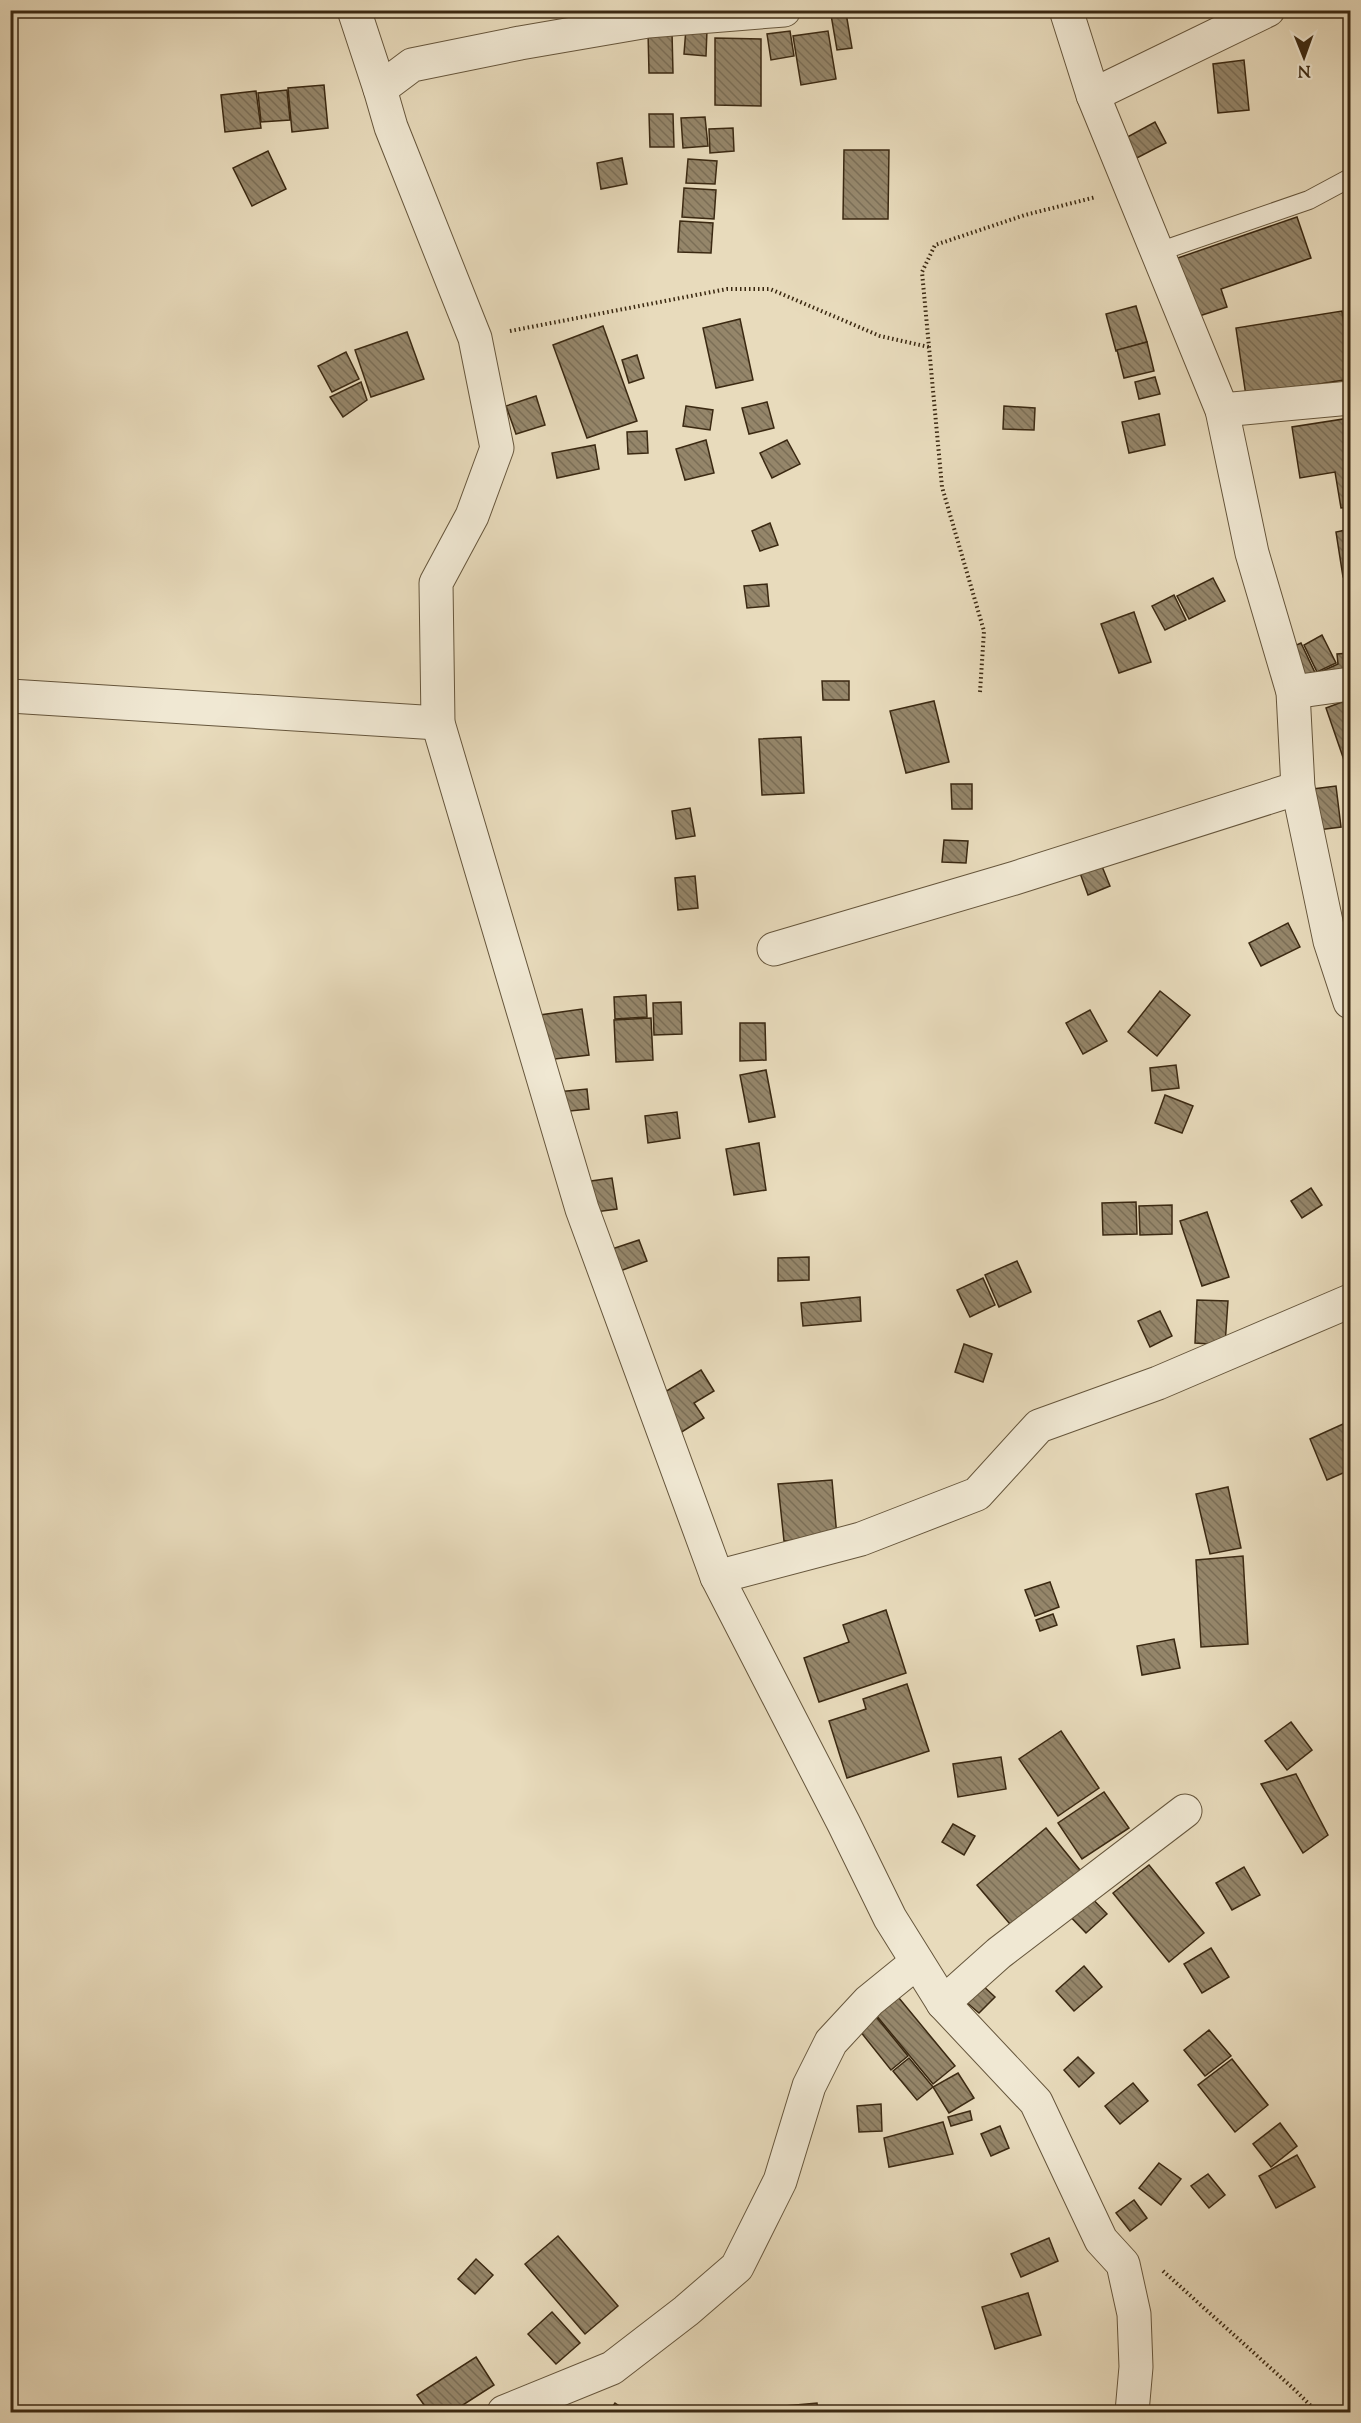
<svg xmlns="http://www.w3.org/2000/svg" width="1361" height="2423" font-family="'Sorts Mill Goudy',serif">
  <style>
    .building { fill: url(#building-back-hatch); stroke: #3b2912; stroke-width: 1.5 }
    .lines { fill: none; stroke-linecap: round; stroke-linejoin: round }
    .lane-casing { stroke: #66563c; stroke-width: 20 }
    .street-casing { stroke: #66563c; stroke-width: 35 }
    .path { stroke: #3b2912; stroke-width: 4; stroke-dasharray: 1.5 3; stroke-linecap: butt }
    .lane { stroke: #f0e8d3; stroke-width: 18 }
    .street { stroke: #f0e8d3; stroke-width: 33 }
  </style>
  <defs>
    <pattern id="building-back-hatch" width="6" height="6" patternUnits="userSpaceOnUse" patternTransform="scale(1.5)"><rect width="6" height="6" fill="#95866a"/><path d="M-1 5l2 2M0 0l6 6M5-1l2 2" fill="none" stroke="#7b6e56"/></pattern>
  </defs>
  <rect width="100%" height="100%" fill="#e8dbbc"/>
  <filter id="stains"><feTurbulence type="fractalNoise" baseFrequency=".00333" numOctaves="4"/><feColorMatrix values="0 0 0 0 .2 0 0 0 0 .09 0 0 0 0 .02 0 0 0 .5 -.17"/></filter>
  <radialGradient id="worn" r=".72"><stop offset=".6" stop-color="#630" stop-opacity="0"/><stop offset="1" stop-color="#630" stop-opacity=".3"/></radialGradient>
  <g class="building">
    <path d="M846,13L852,48L837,50L831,15Z"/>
    <path d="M686,28L707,30L706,56L684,54Z"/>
    <path d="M790,31L794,56L771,60L767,34Z"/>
    <path d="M828,31L836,79L801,85L793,36Z"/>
    <path d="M648,32H672L673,73H649Z"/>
    <path d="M715,38L761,39V106L715,105Z"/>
    <path d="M1244,60L1249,110L1218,113L1213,64Z"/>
    <path d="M324,85L328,128L292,132L288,88Z"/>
    <path d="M287,90L290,120L261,122L258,93Z"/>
    <path d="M256,91L261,128L225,132L221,95Z"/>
    <path d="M649,114H673L674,147H650Z"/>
    <path d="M705,117L708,146L683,148L681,118Z"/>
    <path d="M1155,122L1166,143L1131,161L1120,141Z"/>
    <path d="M733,128L734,151L710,153L709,129Z"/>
    <path d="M844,150H889L888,219H843Z"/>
    <path d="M268,151L286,189L252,206L233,168Z"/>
    <path d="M622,158L627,184L601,189L597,163Z"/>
    <path d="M688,159L717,161L715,184L686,183Z"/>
    <path d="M684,188L716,190L714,219L682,217Z"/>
    <path d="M1297,217L1311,258L1221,289L1227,307L1193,318L1172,260Z"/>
    <path d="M680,221L713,223L711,253L678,252Z"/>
    <path d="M1136,306L1147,342L1116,351L1106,314Z"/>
    <path d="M1342,311L1350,366V379L1246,396L1236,328Z"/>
    <path d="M740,319L753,380L716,388L703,328Z"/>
    <path d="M603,326L637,421L587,438L553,345Z"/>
    <path d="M407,332L424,379L371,397L355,350Z"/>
    <path d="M1147,342L1154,371L1124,378L1117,350Z"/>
    <path d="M346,352L359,379L332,392L318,366Z"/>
    <path d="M637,355L644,378L629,383L622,360Z"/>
    <path d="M1155,377L1160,394L1139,399L1135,382Z"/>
    <path d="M361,382L367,400L343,417L330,397Z"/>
    <path d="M536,396L545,425L516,434L506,406Z"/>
    <path d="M767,402L774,428L749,434L742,408Z"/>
    <path d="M686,406L713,410L710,430L683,426Z"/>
    <path d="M1004,406L1035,408L1034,430L1003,429Z"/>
    <path d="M1159,414L1165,445L1129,453L1122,422Z"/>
    <path d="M1350,418V507L1341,508L1335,472L1300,478L1292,427Z"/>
    <path d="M647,431L648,453L628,454L627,432Z"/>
    <path d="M706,440L714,473L685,480L676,449Z"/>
    <path d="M787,440L800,464L772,478L760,453Z"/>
    <path d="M595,445L599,469L557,478L552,453Z"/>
    <path d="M770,523L778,545L760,551L752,531Z"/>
    <path d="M1350,529V576L1343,577L1336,532Z"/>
    <path d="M1213,578L1225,601L1189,619L1177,596Z"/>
    <path d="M767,584L769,606L747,608L744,586Z"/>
    <path d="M1174,595L1186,620L1165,630L1152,606Z"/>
    <path d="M1134,612L1151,662L1119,673L1101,624Z"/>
    <path d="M1322,635L1336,663L1317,672L1304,645Z"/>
    <path d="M1301,643L1317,677L1299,685L1283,651Z"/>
    <path d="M1350,653V674L1318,673L1338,664L1337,654Z"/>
    <path d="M822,681H849V700H823Z"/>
    <path d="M1350,699V761L1345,763L1326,708Z"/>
    <path d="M934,701L949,762L906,773L890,711Z"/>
    <path d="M801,737L804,793L762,795L759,739Z"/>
    <path d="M951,784H972V809H952Z"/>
    <path d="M1336,786L1341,827L1318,830L1313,789Z"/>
    <path d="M690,808L695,836L676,839L672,811Z"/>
    <path d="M944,840L968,841L966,863L942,862Z"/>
    <path d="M1097,854L1110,886L1088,895L1076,862Z"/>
    <path d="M695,876L698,908L678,910L675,878Z"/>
    <path d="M1288,923L1300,947L1261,966L1249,943Z"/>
    <path d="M1160,991L1190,1015L1157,1056L1128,1032Z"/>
    <path d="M646,995L647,1017L615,1019L614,997Z"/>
    <path d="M681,1002L682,1034L654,1035L653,1003Z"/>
    <path d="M582,1009L589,1055L546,1060L540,1015Z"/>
    <path d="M1090,1010L1107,1041L1083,1054L1066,1023Z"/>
    <path d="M651,1018L653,1060L616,1062L614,1020Z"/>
    <path d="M740,1023H765L766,1060L740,1061Z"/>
    <path d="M1176,1065L1179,1088L1152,1091L1150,1068Z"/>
    <path d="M766,1070L775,1117L749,1122L740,1075Z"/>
    <path d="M587,1089L589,1109L560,1112L557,1092Z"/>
    <path d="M1165,1095L1193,1106L1182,1133L1155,1123Z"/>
    <path d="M677,1112L680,1138L648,1143L645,1116Z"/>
    <path d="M759,1143L766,1190L734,1195L726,1149Z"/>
    <path d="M612,1178L617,1209L588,1213L584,1182Z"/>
    <path d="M1311,1188L1322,1205L1302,1218L1291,1201Z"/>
    <path d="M1136,1202L1137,1234L1103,1235L1102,1203Z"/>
    <path d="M1172,1205V1234L1140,1235L1139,1206Z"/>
    <path d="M1207,1212L1229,1277L1202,1286L1180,1221Z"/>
    <path d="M639,1240L647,1261L620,1271L612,1249Z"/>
    <path d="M809,1257V1280L778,1281V1258Z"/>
    <path d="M1017,1261L1031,1292L999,1307L985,1275Z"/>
    <path d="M983,1278L995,1305L970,1317L957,1290Z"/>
    <path d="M860,1297L861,1321L803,1326L801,1303Z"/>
    <path d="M1197,1300L1228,1301L1225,1345L1195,1343Z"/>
    <path d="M1160,1311L1172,1336L1150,1347L1138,1321Z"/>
    <path d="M964,1344L992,1354L983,1382L955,1372Z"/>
    <path d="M701,1370L714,1391L694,1403L704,1418L677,1435L655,1398Z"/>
    <path d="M1343,1424L1350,1442V1470L1327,1480L1310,1439Z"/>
    <path d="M832,1480L837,1537L784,1541L778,1484Z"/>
    <path d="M1228,1487L1241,1548L1210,1554L1196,1494Z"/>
    <path d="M1243,1556L1248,1644L1201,1647L1196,1560Z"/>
    <path d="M1050,1582L1059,1607L1035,1616L1025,1590Z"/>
    <path d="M886,1610L906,1673L819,1702L804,1658L849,1642L843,1625Z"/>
    <path d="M1053,1614L1057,1625L1040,1631L1036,1620Z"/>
    <path d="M1174,1639L1180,1668L1142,1675L1137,1646Z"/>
    <path d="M907,1684L929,1751L847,1778L829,1721L866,1709L863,1699Z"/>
    <path d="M1291,1722L1312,1750L1287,1770L1265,1741Z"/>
    <path d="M1061,1731L1099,1788L1058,1816L1019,1759Z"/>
    <path d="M1001,1757L1006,1789L958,1797L953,1764Z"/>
    <path d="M1296,1774L1328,1835L1303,1853L1261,1784Z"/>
    <path d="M1104,1792L1129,1828L1082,1859L1058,1823Z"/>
    <path d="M953,1824L975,1836L964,1855L942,1842Z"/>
    <path d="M1046,1828L1084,1875L1015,1930L977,1885Z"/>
    <path d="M1149,1865L1204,1933L1169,1962L1113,1893Z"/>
    <path d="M1244,1867L1260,1895L1232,1910L1216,1883Z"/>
    <path d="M1085,1891L1107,1914L1086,1933L1064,1910Z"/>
    <path d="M1211,1948L1229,1977L1202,1993L1184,1964Z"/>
    <path d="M1084,1966L1102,1987L1074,2011L1056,1991Z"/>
    <path d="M981,1984L995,1997L979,2013L966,2002Z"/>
    <path d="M894,1992L955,2066L933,2084L871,2009Z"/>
    <path d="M873,2013L908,2056L891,2070L856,2026Z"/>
    <path d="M1209,2030L1231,2056L1205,2076L1184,2050Z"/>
    <path d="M1078,2057L1094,2073L1079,2087L1064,2070Z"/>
    <path d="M909,2058L933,2087L917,2100L893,2071Z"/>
    <path d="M1232,2059L1268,2105L1235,2132L1198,2085Z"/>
    <path d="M958,2073L974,2098L949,2113L933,2087Z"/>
    <path d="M1133,2083L1148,2101L1120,2124L1105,2106Z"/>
    <path d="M881,2104L882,2131L859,2132L857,2106Z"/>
    <path d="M970,2111L972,2120L951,2126L948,2117Z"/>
    <path d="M943,2122L953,2154L889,2167L884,2138Z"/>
    <path d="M1280,2123L1297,2146L1271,2167L1253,2144Z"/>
    <path d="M1000,2126L1009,2148L991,2156L981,2134Z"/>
    <path d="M1297,2155L1315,2187L1276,2208L1259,2176Z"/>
    <path d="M1159,2163L1181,2179L1161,2205L1139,2188Z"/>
    <path d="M1208,2174L1225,2195L1209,2208L1191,2186Z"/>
    <path d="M1134,2200L1147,2218L1130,2231L1116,2213Z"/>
    <path d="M558,2236L618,2306L585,2334L525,2264Z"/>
    <path d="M1049,2238L1058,2261L1021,2277L1011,2254Z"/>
    <path d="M476,2259L493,2275L475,2294L458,2279Z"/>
    <path d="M1028,2293L1041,2335L995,2349L982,2307Z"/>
    <path d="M552,2312L580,2343L556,2364L528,2334Z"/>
    <path d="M476,2357L494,2385L452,2412H429L417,2395Z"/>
    <path d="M615,2403L628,2412H609Z"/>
    <path d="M817,2403L818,2412H786L785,2406Z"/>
  </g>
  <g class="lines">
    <defs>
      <path id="lane" d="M1158,252L1309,200L1350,178"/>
      <g id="street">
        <path d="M354,10L380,89"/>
        <path d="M784,10L648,21L520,43L412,65L380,89L391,127L475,338L497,448L472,516L436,583L438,723L582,1209L717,1577L844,1824L890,1918L943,2003L1036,2102L1101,2240L1123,2264L1134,2314L1136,2367L1132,2412"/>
        <path d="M1066,10L1093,95L1222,410L1252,553L1293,692L1298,788L1330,941L1350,1002"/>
        <path d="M1093,95L1268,10"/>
        <path d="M1222,410L1350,398"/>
        <path d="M1293,692L1350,684"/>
        <path d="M10,696L438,723"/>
        <path d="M774,949L1015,878L1298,788"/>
        <path d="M717,1577L861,1539L977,1494L1039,1426L1158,1383L1350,1301"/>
        <path d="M943,2003L999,1953L1185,1811"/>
        <path d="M504,2412L612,2368L686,2311L737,2267L780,2181L809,2086L831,2042L869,2001L917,1962"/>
      </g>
    </defs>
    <use href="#lane" class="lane-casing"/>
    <use href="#street" class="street-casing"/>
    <g class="path">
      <path d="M510,331L727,289H770L880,336L929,347"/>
      <path d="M980,692L984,631L942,487L922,272L935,245L1025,215L1096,197"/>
      <path d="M1163,2271L1295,2390L1317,2412"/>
    </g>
    <use href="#lane" class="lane"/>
    <use href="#street" class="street"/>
  </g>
  <rect width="1361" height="2423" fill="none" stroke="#e8dbbc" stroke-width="36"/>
  <rect x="12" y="12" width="1337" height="2399" fill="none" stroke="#3b2912" stroke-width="3"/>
  <rect x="18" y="18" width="1325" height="2387" fill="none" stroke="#3b2912" stroke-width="1.5"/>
  <g transform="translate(1304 57) rotate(179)" stroke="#f0e8d3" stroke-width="4.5" paint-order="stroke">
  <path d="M0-4.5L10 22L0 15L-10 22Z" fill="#3b2912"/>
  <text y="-9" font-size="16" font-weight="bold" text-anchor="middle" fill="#3b2912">N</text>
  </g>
  <rect width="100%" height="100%" filter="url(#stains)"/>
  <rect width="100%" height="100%" fill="url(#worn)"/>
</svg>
